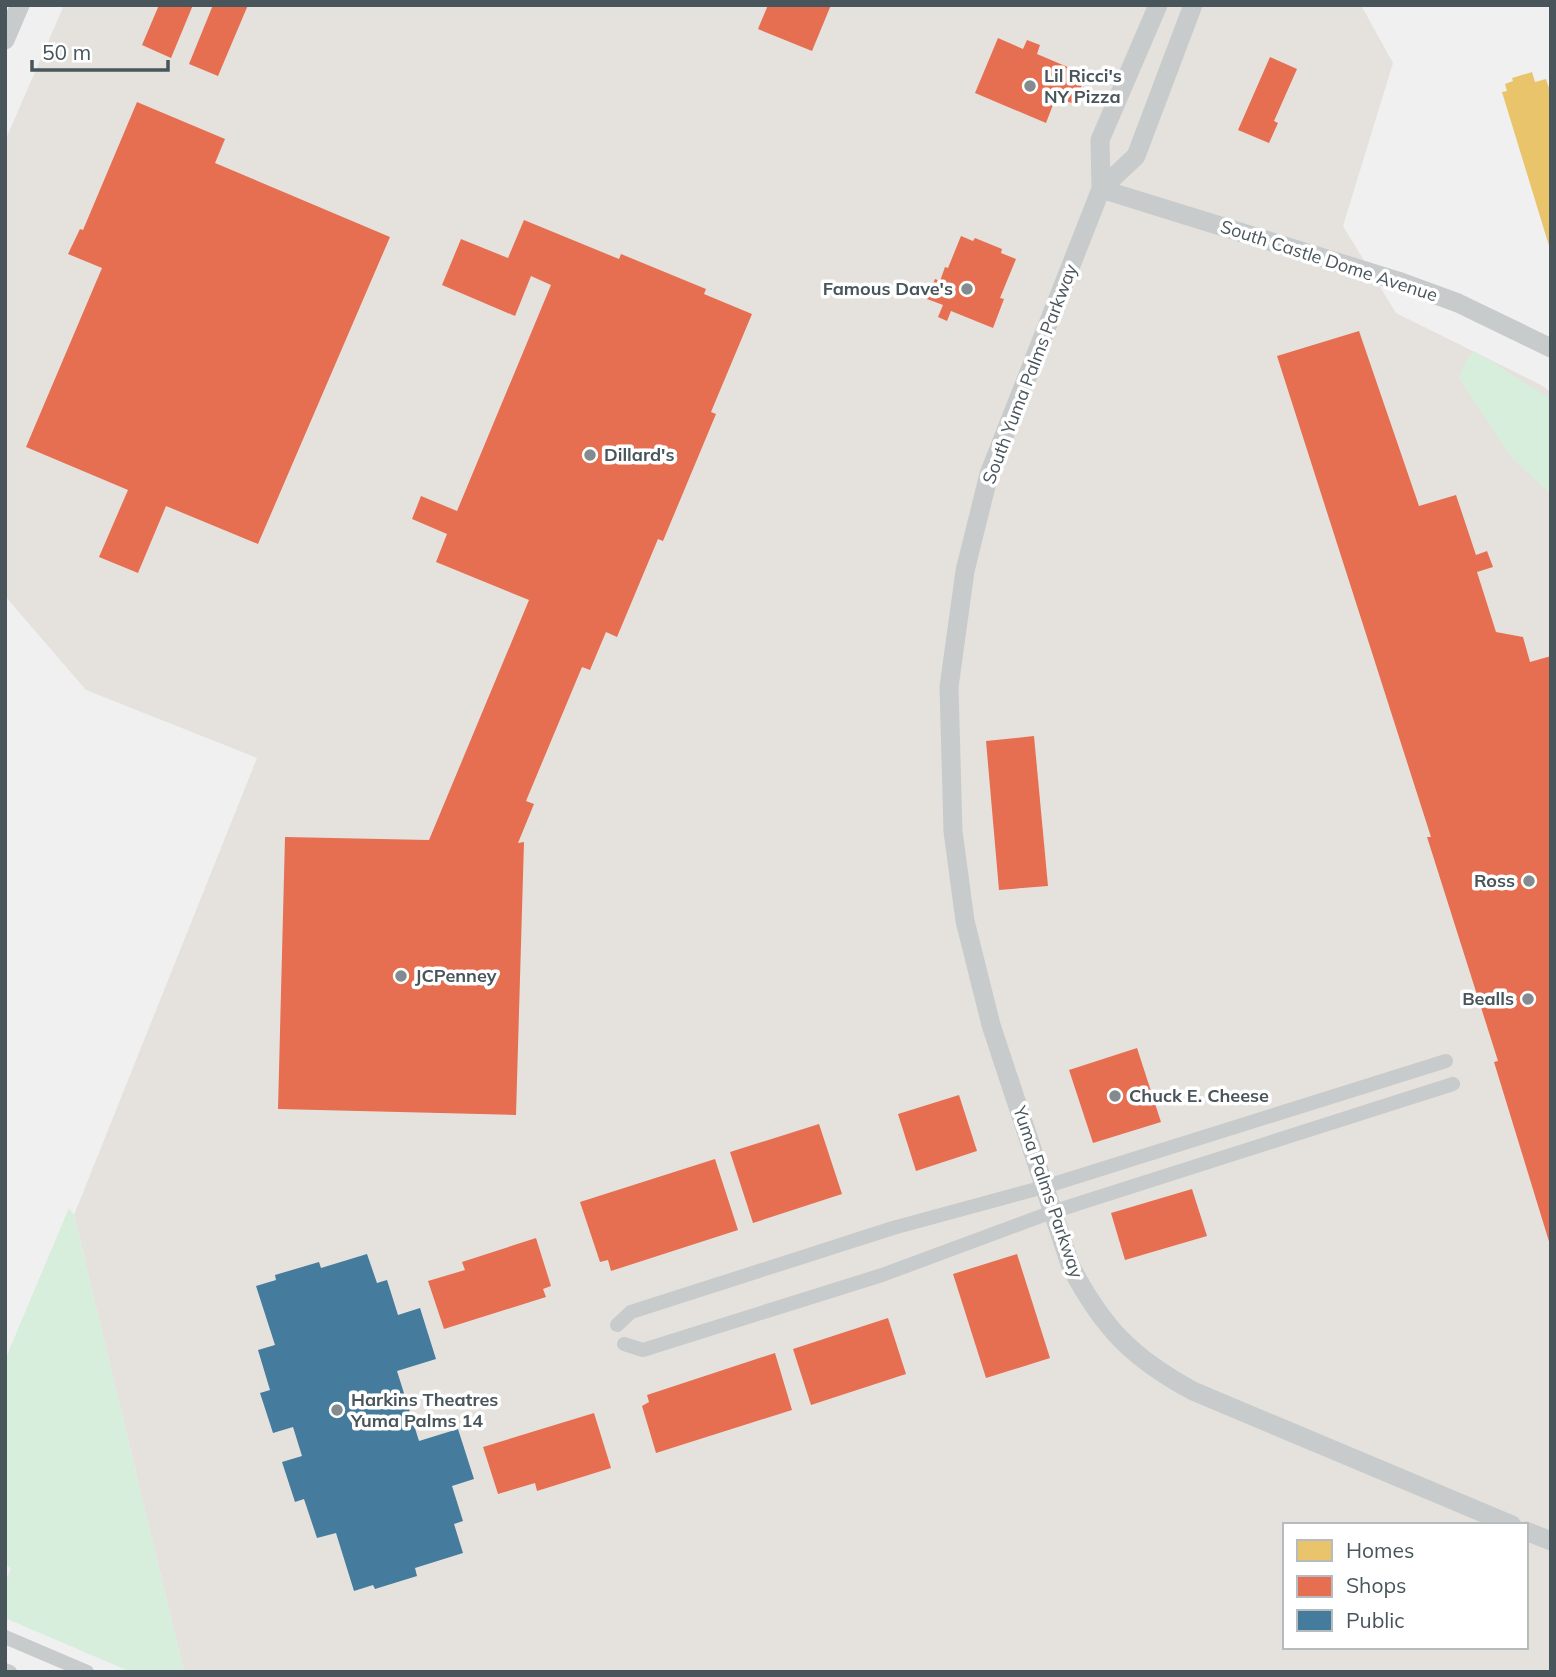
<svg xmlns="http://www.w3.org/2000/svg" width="1556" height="1677" font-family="Mulish,sans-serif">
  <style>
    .commercial { fill: #e5e2de; fill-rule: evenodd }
    .green { fill: #d6eedb }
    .homes { fill: #e9c46a }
    .shops { fill: #e76f51 }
    .public { fill: #457b9d }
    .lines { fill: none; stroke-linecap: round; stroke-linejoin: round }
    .minor { stroke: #c7cbcc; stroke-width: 14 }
    .tertiary { stroke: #c7cbcc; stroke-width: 19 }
    .poi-dot { fill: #838b8f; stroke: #fff; stroke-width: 2.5 }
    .labels { text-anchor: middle; stroke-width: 7; stroke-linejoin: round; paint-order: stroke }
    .poi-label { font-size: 18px; font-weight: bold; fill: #48555b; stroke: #fff; text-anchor: start }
    .street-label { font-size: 18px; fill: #48555b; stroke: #fff }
  </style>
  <rect width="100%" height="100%" fill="#f0f0f0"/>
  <path class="commercial" d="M64,5H1361L1393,63L1343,226L1396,313L1541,385L1551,392V1672H184L74,1215L257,758L86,690L5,596V141ZM1285,1525H1526V1647H1285Z"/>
  <g class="green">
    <path d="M1474,351L1551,399V494L1511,457L1459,378L1465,362Z"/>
    <path d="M69,1208L74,1215L184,1672H131L5,1618V1582L11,1569L5,1562V1360Z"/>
  </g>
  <path class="homes" d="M1532,72L1535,82L1546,79L1551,94L1550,249L1502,92L1507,91L1505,84L1513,81L1512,78Z"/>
  <g class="shops">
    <path d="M159,5H193L171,58L142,45Z"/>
    <path d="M213,5H248L218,76L189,64Z"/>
    <path d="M768,5H831L812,51L758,29Z"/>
    <path d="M998,38L1023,49L1027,40L1040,45L1037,54L1070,68L1069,71L1085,78L1074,104L1056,97L1046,123L975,93Z"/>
    <path d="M1270,57L1297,69L1274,121L1278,123L1269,143L1238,130Z"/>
    <path d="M137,102L225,139L215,163L390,237L258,544L166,506L138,573L99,557L128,490L26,447L102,268L68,254L80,229L83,230Z"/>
    <path d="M524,220L619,259L621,254L706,289L704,294L752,314L711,412L716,414L663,541L658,539L617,637L606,632L590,670L582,667L526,801L534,804L518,843L524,842L516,1115L278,1109L285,837L429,840L529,600L436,562L447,534L412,519L421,496L457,511L551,285L531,276L515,316L442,285L461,239L508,258Z"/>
    <path d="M961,236L973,241L975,238L1002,249L1001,253L1016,259L1000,298L1004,299L993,328L951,311L947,321L938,317L943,305L927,299L935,279L940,281L945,267L948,268Z"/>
    <path d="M1359,331L1419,506L1456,495L1476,555L1487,551L1493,567L1477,572L1496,632L1523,637L1530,662L1551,656V1248L1494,1062L1498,1061L1427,837H1431L1277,356Z"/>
    <path d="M1034,736L1048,886L999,890L986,741Z"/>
    <path d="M1137,1048L1161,1122L1093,1143L1069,1070Z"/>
    <path d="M959,1095L977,1151L916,1171L898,1114Z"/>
    <path d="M819,1124L842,1194L753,1223L730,1152Z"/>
    <path d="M715,1159L738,1230L611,1271L608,1260L600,1262L580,1202Z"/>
    <path d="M1192,1189L1207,1236L1125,1260L1111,1213Z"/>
    <path d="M536,1238L551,1286L543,1289L546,1297L444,1329L428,1281L465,1270L462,1262Z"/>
    <path d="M1017,1254L1050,1358L986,1378L953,1274Z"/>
    <path d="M888,1318L906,1374L811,1405L793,1349Z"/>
    <path d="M775,1353L792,1410L656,1453L642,1406L649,1402L647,1395Z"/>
    <path d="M594,1413L611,1468L537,1491L535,1483L498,1494L483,1447Z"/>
  </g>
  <path class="public" d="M367,1254L377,1283L387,1280L398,1315L420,1308L436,1359L397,1371L419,1441L458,1429L474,1479L452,1486L463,1521L454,1524L463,1553L415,1568L417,1576L375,1589L373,1585L354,1591L336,1533L317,1538L304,1499L295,1502L282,1462L302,1456L293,1427L273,1433L260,1393L270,1390L258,1350L275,1345L256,1286L276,1280L275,1275L319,1262L321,1268Z"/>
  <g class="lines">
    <g class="minor">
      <path d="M617,1325L631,1312L893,1228L1044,1187L1446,1061"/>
      <path d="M624,1344L643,1350L882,1275L1052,1212L1453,1084"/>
      <path d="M5,1637L87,1672"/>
      <path d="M5,1670L10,1672"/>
    </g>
    <g class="tertiary">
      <path d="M1158,5L1100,140L1101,189L989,474L965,571L949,687L953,831L965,921L991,1025L1071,1267C1103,1328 1132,1358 1193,1391L1512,1525"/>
      <path d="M5,40L20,5"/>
      <path d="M1101,189L1398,281L1458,303L1551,348"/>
      <path d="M1101,189L1136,156L1193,5"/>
      <path d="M1526,1531L1551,1541"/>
    </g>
  </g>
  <g class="poi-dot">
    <circle cx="1030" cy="86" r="7"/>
    <circle cx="967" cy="289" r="7"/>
    <circle cx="590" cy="455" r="7"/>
    <circle cx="1529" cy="881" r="7"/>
    <circle cx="401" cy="976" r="7"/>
    <circle cx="1528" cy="999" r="7"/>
    <circle cx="1115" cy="1096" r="7"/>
    <circle cx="337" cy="1410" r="7"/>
  </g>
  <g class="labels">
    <g class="poi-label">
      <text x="1044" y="82">Lil Ricci's<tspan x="1044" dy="21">NY Pizza</tspan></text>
      <text x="953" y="295" text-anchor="end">Famous Dave's</text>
      <text x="604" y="461">Dillard's</text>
      <text x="1515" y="887" text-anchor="end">Ross</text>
      <text x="415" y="982">JCPenney</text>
      <text x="1514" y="1005" text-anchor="end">Bealls</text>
      <text x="1129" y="1102">Chuck E. Cheese</text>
      <text x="351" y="1406">Harkins Theatres<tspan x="351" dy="21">Yuma Palms 14</tspan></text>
    </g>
    <g class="street-label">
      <text transform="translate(1329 261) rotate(18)" y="6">South Castle Dome Avenue</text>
      <text transform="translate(1030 374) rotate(-69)" y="6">South Yuma Palms Parkway</text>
      <text transform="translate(1048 1192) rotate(71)" y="6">Yuma Palms Parkway</text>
    </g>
  </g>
  <rect width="1556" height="1677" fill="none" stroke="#48555b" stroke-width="14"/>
  <rect x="1283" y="1523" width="245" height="126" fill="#ffffff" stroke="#b6bbbd" stroke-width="2"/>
  <rect x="1297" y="1540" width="35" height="21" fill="#e9c46a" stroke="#b6bbbd" stroke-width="2"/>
  <text x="1346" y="1558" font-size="21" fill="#48555b">Homes</text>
  <rect x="1297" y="1576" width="35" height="21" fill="#e76f51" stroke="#b6bbbd" stroke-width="2"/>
  <text x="1346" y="1593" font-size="21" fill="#48555b">Shops</text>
  <rect x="1297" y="1610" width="35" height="21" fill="#457b9d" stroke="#b6bbbd" stroke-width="2"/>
  <text x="1346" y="1628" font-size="21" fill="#48555b">Public</text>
  <path d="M32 60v10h136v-10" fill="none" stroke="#48555b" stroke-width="3.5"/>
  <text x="42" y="60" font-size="21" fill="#48555b" stroke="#ffffff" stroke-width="5" paint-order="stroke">50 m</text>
</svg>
